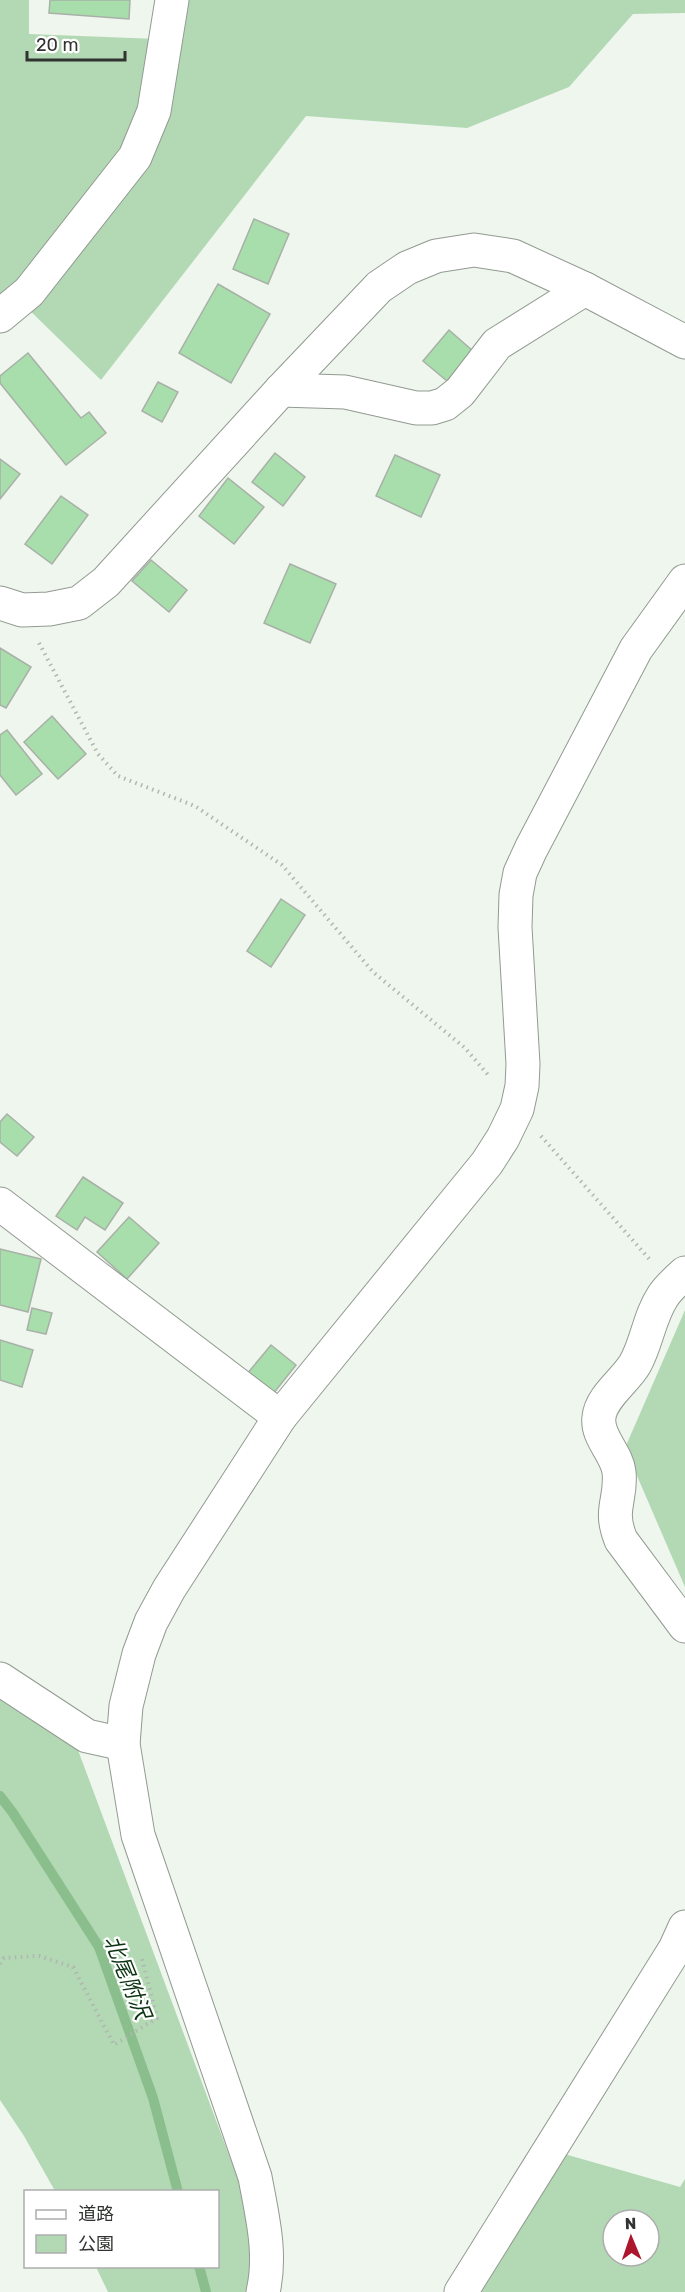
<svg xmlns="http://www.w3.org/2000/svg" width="685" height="2292" font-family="Rubik,'Noto Sans JP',sans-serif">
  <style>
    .green { fill: #b3d8b4; fill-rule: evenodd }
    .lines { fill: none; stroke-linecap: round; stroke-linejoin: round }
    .stream { stroke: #8abf8d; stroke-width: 10 }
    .building { fill: #a8deab; stroke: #a8b0a8; stroke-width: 1.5 }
    .minor-casing { stroke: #929a92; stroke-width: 35 }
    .path { stroke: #b0b6b0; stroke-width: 4; stroke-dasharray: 1.5 4.5; stroke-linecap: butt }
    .minor { stroke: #fff; stroke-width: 33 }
    .labels { text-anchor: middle; stroke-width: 4.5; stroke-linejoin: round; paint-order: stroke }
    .water-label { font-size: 22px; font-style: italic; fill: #0c3312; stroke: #fff }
  </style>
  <rect width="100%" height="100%" fill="#eef6ee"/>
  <g class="green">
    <path d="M0,0H29V34L183,40L186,0H685V13L633,14L569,87L467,128L306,116L101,380L17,298L0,307Z"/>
    <path d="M685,1310V1587L625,1448Z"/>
    <path d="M0,1664L75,1742L280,2292H108L96,2267L218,2266V2192L55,2191L24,2136L0,2100Z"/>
    <path d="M554,2151L680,2187L685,2179V2292H471ZM613,2220H649V2256H613Z"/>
  </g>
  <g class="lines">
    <g class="stream">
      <path d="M0,1796L13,1813L99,1947L153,2098L178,2192"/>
      <path d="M199,2266L206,2292"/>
    </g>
  </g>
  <g class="building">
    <path d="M50,0H130L129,19L49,13Z"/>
    <path d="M254,219L289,234L268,284L233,269Z"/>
    <path d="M218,284L270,314L231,383L179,353Z"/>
    <path d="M449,330L473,351L447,381L423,361Z"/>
    <path d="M28,353L81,418L89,412L106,433L66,465L0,383V376Z"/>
    <path d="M158,382L178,392L162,422L142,411Z"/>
    <path d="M275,453L305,477L283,506L252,482Z"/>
    <path d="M395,455L440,475L421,517L376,496Z"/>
    <path d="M0,459L20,474L0,499Z"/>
    <path d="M228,478L264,507L234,544L199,516Z"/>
    <path d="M61,496L88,515L52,564L25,544Z"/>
    <path d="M151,560L187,590L169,612L132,581Z"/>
    <path d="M290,564L336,584L310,643L264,623Z"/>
    <path d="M0,648L31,667L6,708L0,705Z"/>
    <path d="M52,716L86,754L58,779L24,742Z"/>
    <path d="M7,730L42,774L16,795L0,775V735Z"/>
    <path d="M281,899L305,915L271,967L247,951Z"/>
    <path d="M7,1114L34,1137L17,1156L0,1142V1122Z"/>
    <path d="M83,1177L123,1203L105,1230L85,1217L77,1230L56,1216Z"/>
    <path d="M129,1217L159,1243L127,1279L97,1252Z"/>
    <path d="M0,1249L41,1259L28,1312L0,1305Z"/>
    <path d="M32,1308L52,1313L46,1334L27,1330Z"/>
    <path d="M0,1340L33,1350L22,1387L0,1380Z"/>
    <path d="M271,1345L296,1365L273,1394L247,1374Z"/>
  </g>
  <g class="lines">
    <defs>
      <g id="minor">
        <path d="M0,316L29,292L135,157L154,111L172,0"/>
        <path d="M281,390L345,392L416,408H432L445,404L460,392L497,344L585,289"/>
        <path d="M0,603L22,610L49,609L79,603L106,582L281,390L379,287L407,268L436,256L474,250L513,256L585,289L685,342"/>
        <path d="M0,1204L280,1417"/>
        <path d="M685,1273C677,1280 669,1287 663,1296C649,1317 647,1343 635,1364C625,1381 601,1397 599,1417C596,1437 617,1453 619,1472C622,1501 608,1508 621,1540L685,1626"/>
        <path d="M0,1679L87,1736L123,1744"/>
        <path d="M263,2292C272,2254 262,2215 255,2177L138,1835L123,1744L126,1706L139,1654L151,1622L169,1589L280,1417L487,1163L503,1138L517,1109L522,1086L523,1064L515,927L516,895L520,873L531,849L636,649L685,581"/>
        <path d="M461,2292L675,1949L685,1927"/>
      </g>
    </defs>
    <use href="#minor" class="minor-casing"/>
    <g class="path">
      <path d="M39,643L98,754L118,776L195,806L282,865L373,972L465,1048L489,1076"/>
      <path d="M541,1136L651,1261"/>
      <path d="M0,1964L4,1958L39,1956L73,1967L114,2045L157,2018L141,1955"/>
    </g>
    <use href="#minor" class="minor"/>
  </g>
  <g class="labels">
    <g class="water-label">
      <text transform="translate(128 1977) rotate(68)" y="8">北尾附沢</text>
    </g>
  </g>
  <rect x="24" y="2190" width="195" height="78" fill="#ffffff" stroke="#acadac" stroke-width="1.5"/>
  <rect x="36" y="2210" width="30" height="9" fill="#ffffff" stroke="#acadac" stroke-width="1.5"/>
  <text x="78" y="2220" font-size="18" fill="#303330">道路</text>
  <rect x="36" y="2235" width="30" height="18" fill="#b3d8b4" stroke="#acadac" stroke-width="1.5"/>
  <text x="78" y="2250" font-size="18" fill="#303330">公園</text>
  <g transform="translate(631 2238) rotate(358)"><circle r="28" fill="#ffffff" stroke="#acadac" stroke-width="1.5"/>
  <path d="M0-4.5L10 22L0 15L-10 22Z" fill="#ac172e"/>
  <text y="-9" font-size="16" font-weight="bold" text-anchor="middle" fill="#303330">N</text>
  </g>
  <path d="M27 51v9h98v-9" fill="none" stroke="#303330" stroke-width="3"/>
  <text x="36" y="51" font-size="18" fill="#303330" stroke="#ffffff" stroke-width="4.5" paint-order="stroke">20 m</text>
</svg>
